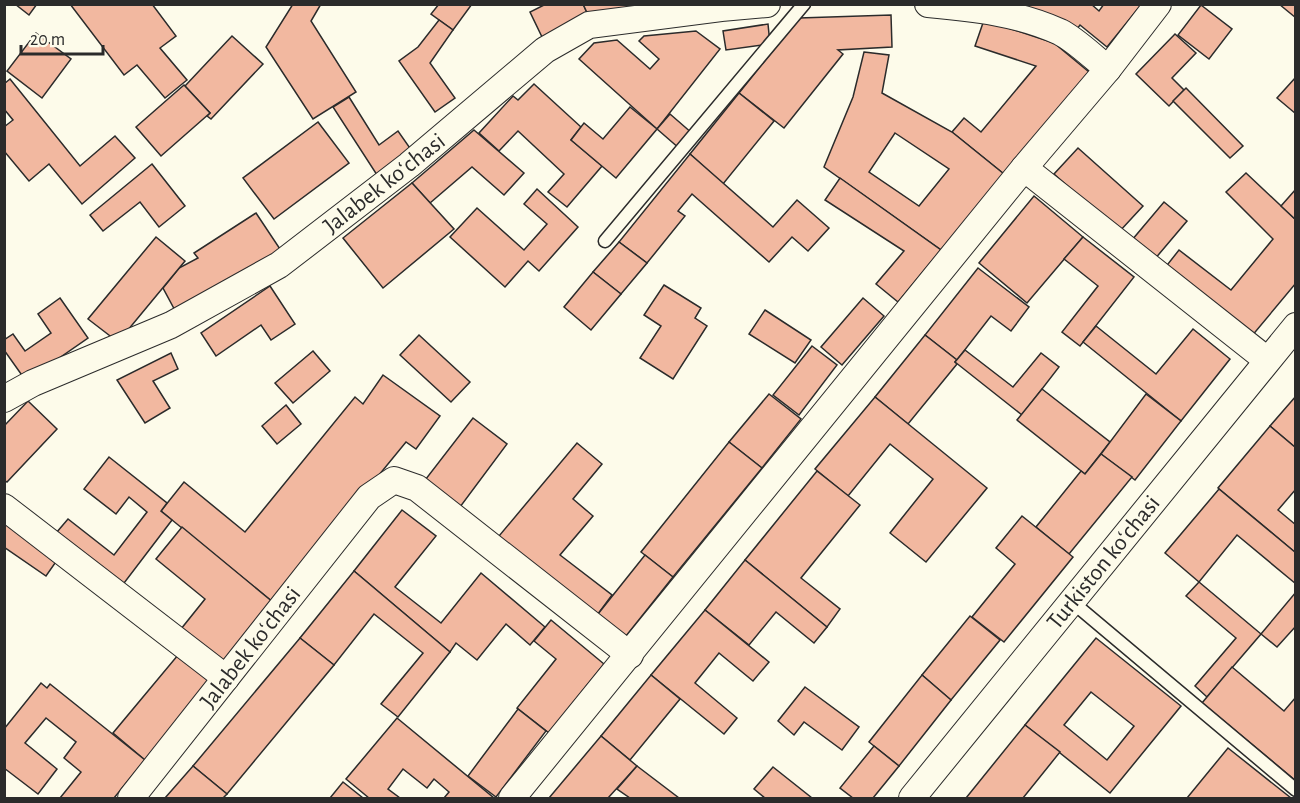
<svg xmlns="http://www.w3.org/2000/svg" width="1300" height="803" font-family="'Alegreya Sans',sans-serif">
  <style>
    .building { fill: #f2b8a0; stroke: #2b2b2b; stroke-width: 1.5; fill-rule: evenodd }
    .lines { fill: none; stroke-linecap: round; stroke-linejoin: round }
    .lane-casing { stroke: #2b2b2b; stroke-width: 15 }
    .street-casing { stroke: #2b2b2b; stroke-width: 28 }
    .lane { stroke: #fdfbea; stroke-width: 12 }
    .street { stroke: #fdfbea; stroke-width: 26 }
    .labels { text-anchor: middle; stroke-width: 4.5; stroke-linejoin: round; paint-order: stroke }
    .street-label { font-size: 24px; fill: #2b2b2b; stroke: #fdfbea }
  </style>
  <rect width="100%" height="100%" fill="#fdfbea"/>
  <g class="building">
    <path d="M15,4H37L29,15Z"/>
    <path d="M70,4H152L176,36L160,48L187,80L165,98L137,65L124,75Z"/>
    <path d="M293,4H321L311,21L356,92L313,119L266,47Z"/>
    <path d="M439,4H472L453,30L431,14Z"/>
    <path d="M546,4H583L589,17L543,39L530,12Z"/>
    <path d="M583,4H650L589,17Z"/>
    <path d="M1026,4H1091L1099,11L1104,4L1141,5L1107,47L1080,25L1077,29L1024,13Z"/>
    <path d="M1279,4H1296V18Z"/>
    <path d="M1201,5L1232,29L1209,59L1178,35Z"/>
    <path d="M891,15L892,47L838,50L843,54L784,128L739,93L799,18Z"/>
    <path d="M439,20L453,30L430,63L455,98L435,112L399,61L418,47Z"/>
    <path d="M984,20L1054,43L1089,72L1004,174L952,132L964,118L981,132L1036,66L975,46Z"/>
    <path d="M768,24L770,44L726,50L723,31Z"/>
    <path d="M696,31L720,49L657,129L579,59L594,43L617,40L650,69L659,59L639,41L644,36Z"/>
    <path d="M36,33L71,59L42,98L7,71Z"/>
    <path d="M1175,34L1196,53L1172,78L1184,90L1169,106L1136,74Z"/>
    <path d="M232,36L263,64L211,119L207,116L210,113L185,86Z"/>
    <path d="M864,52L889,55L882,93L952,132L1004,174L941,250L824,167L853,97ZM895,133L949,169L919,206L869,172Z"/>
    <path d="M1296,77V114L1277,98Z"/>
    <path d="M10,79L80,166L115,136L135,158L82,204L49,164L29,181L4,151V127L13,120L4,109V84Z"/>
    <path d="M534,84L581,127L571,140L602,166L567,207L548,192L564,174L518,131L499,151L479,133L513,96L518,100Z"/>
    <path d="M184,85L210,113L161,156L136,127Z"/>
    <path d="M1186,88L1243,146L1230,158L1173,101Z"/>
    <path d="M739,93L774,121L723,184L690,154Z"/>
    <path d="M349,97L379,145L398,131L412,151L377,175L333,107Z"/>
    <path d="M630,107L657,129L616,178L571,140L584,123L603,139Z"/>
    <path d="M670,114L693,134L680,149L657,129Z"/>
    <path d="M318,122L349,163L274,219L243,178Z"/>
    <path d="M474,130L524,173L504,195L472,167L430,203L412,183Z"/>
    <path d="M1078,148L1143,206L1119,232L1054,174Z"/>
    <path d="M690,154L773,227L797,200L829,228L808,251L792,237L769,262L692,194L678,211L685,216L647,263L619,242Z"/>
    <path d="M152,164L185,206L159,227L140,202L103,231L90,215Z"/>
    <path d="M1246,173L1296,220V283L1251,337L1164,269L1179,250L1231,290L1273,239L1226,192Z"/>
    <path d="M840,178L941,250L898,302L876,284L904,251L825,200Z"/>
    <path d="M412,183L454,229L383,288L343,238Z"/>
    <path d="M537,189L578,227L539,271L528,261L505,287L450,237L477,208L524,250L547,224L524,204Z"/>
    <path d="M1296,189V220L1281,206Z"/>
    <path d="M1034,196L1083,237L1027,303L979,263Z"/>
    <path d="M1164,202L1187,221L1154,260L1132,240Z"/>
    <path d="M256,213L282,252L178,316L163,288L179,268L198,258L194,253Z"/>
    <path d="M156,237L185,261L118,342L88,319Z"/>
    <path d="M1083,237L1134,277L1080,346L1062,332L1098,286L1064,259Z"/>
    <path d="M619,242L647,263L621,294L593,272Z"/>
    <path d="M978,268L1029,307L1011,331L991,316L957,360L925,335Z"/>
    <path d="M593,272L621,294L591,330L564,307Z"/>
    <path d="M664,285L701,308L695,318L707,326L673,379L640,358L661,326L644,315Z"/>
    <path d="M270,286L295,324L271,340L261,325L216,356L201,333Z"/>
    <path d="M60,298L88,338L26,381L4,350V340L13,334L25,351L51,333L38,314Z"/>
    <path d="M863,298L884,316L842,365L821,347Z"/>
    <path d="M765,310L811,340L795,363L749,334Z"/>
    <path d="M1096,326L1156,374L1193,329L1230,359L1181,421L1083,342Z"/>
    <path d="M419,335L470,382L451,402L400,355Z"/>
    <path d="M925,335L957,360L955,362L957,364L908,424L875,397Z"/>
    <path d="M812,346L837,365L799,415L773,395Z"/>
    <path d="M965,350L1013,387L1041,353L1059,367L1022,415L955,362Z"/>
    <path d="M313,351L330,371L293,403L275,383Z"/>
    <path d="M171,353L178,369L153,381L170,408L145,423L117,380Z"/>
    <path d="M383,375L440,416L416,449L406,442L274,603L161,511L184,482L245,532L355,397L363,404Z"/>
    <path d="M1042,389L1110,442L1085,474L1017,420Z"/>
    <path d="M769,394L801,419L762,468L729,442Z"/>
    <path d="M1146,394L1181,421L1135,480L1101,454Z"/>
    <path d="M1296,396V448L1270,426Z"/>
    <path d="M875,397L987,488L926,562L890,533L933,479L890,444L848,496L815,469Z"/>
    <path d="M28,401L57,429L7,482L4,480V426Z"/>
    <path d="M286,405L301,424L277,444L262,426Z"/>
    <path d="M473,418L507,444L457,511L422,484Z"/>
    <path d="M1270,426L1296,448V489L1278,510L1296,525V553L1218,488Z"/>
    <path d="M729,442L762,468L673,577L641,552Z"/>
    <path d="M577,443L602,464L573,499L593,516L560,555L612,595L598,614L494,542Z"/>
    <path d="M1101,454L1132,477L1069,554L1036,527L1081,471L1085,474Z"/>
    <path d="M109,457L167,503L161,511L172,520L118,591L51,539L68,519L114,555L147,512L129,497L116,514L84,489Z"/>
    <path d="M817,471L860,505L801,578L840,609L827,627L745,560Z"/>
    <path d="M1219,489L1296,553V584L1237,535L1199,582L1165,553Z"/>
    <path d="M402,510L436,536L395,587L441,623L481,573L545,627L530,645L506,624L477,660L456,643L450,652L354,571Z"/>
    <path d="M1022,516L1073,557L1004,642L972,617L1015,564L996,548Z"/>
    <path d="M4,517L60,556L46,576L4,547Z"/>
    <path d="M182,527L274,603L220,669L177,634L205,599L156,559Z"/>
    <path d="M645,555L673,577L626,636L598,614Z"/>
    <path d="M745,560L827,627L814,643L776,612L749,645L705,610Z"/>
    <path d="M354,571L450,652L398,717L381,704L423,653L374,614L334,665L300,638Z"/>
    <path d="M1199,582L1261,634L1207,697L1195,686L1236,638L1186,596Z"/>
    <path d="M1296,592V626L1277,647L1261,634Z"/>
    <path d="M705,610L769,662L753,681L719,653L695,683L737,718L724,734L651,675Z"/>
    <path d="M970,616L1000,640L951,700L922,675Z"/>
    <path d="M551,620L604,664L549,733L517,708L556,659L534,641Z"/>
    <path d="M300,638L334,665L227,794L193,766Z"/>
    <path d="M1096,638L1181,706L1110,793L1025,725ZM1091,692L1134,726L1107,760L1064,725Z"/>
    <path d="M178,655L210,682L145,760L113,733Z"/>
    <path d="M1232,667L1284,711L1296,697V781L1202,703Z"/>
    <path d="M651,675L680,699L630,760L601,736Z"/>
    <path d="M922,675L951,700L899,766L869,742Z"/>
    <path d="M41,683L47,688L50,684L145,760L114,798H60L81,772L64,758L76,742L46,718L25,743L57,769L38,794L4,768V729Z"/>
    <path d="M805,687L859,727L842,750L804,722L794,735L778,721Z"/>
    <path d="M518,709L546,731L496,797L468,776Z"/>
    <path d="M397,718L494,798H444L449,792L434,779L427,788L403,769L388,789L400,798H369L346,779Z"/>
    <path d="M1025,725L1060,752L1023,798H966Z"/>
    <path d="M601,736L637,766L608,798H549Z"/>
    <path d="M874,746L899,766L873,798H853L840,788Z"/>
    <path d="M1228,748L1291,798H1187Z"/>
    <path d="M193,766L227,794L223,798H165Z"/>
    <path d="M637,766L679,798H630L617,789Z"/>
    <path d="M773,767L812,798H765L754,789Z"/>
    <path d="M343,782L363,798H330Z"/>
  </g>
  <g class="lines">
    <defs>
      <g id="lane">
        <path d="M605,241L804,4"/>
        <path d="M1071,601L1296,790"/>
      </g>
      <g id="street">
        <path d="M928,4C973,8 1019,13 1060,32C1076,40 1094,58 1108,69"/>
        <path d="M1024,168L1267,360"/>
        <path d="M4,399L33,383L171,325L279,265L409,165L545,50L589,25L721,8L767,4"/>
        <path d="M4,507L226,678"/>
        <path d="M131,798L369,497L394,480L417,488L630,655"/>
        <path d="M512,798L1024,168L1108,69L1158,4"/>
        <path d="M912,798L1296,326"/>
      </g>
    </defs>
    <use href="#lane" class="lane-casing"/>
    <use href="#street" class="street-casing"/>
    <use href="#lane" class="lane"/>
    <use href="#street" class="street"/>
  </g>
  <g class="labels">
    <g class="street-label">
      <text transform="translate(384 183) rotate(-38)" y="8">Jalabek koʻchasi</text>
      <text transform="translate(1103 562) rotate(-51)" y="8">Turkiston koʻchasi</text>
      <text transform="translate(250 647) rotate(-52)" y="8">Jalabek koʻchasi</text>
    </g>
  </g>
  <rect width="1300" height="803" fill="none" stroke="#2b2b2b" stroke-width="12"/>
  <path d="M21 45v9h82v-9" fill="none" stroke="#2b2b2b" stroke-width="3"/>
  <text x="30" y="45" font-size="18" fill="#2b2b2b" stroke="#fdfbea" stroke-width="4.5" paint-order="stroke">20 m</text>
</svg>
